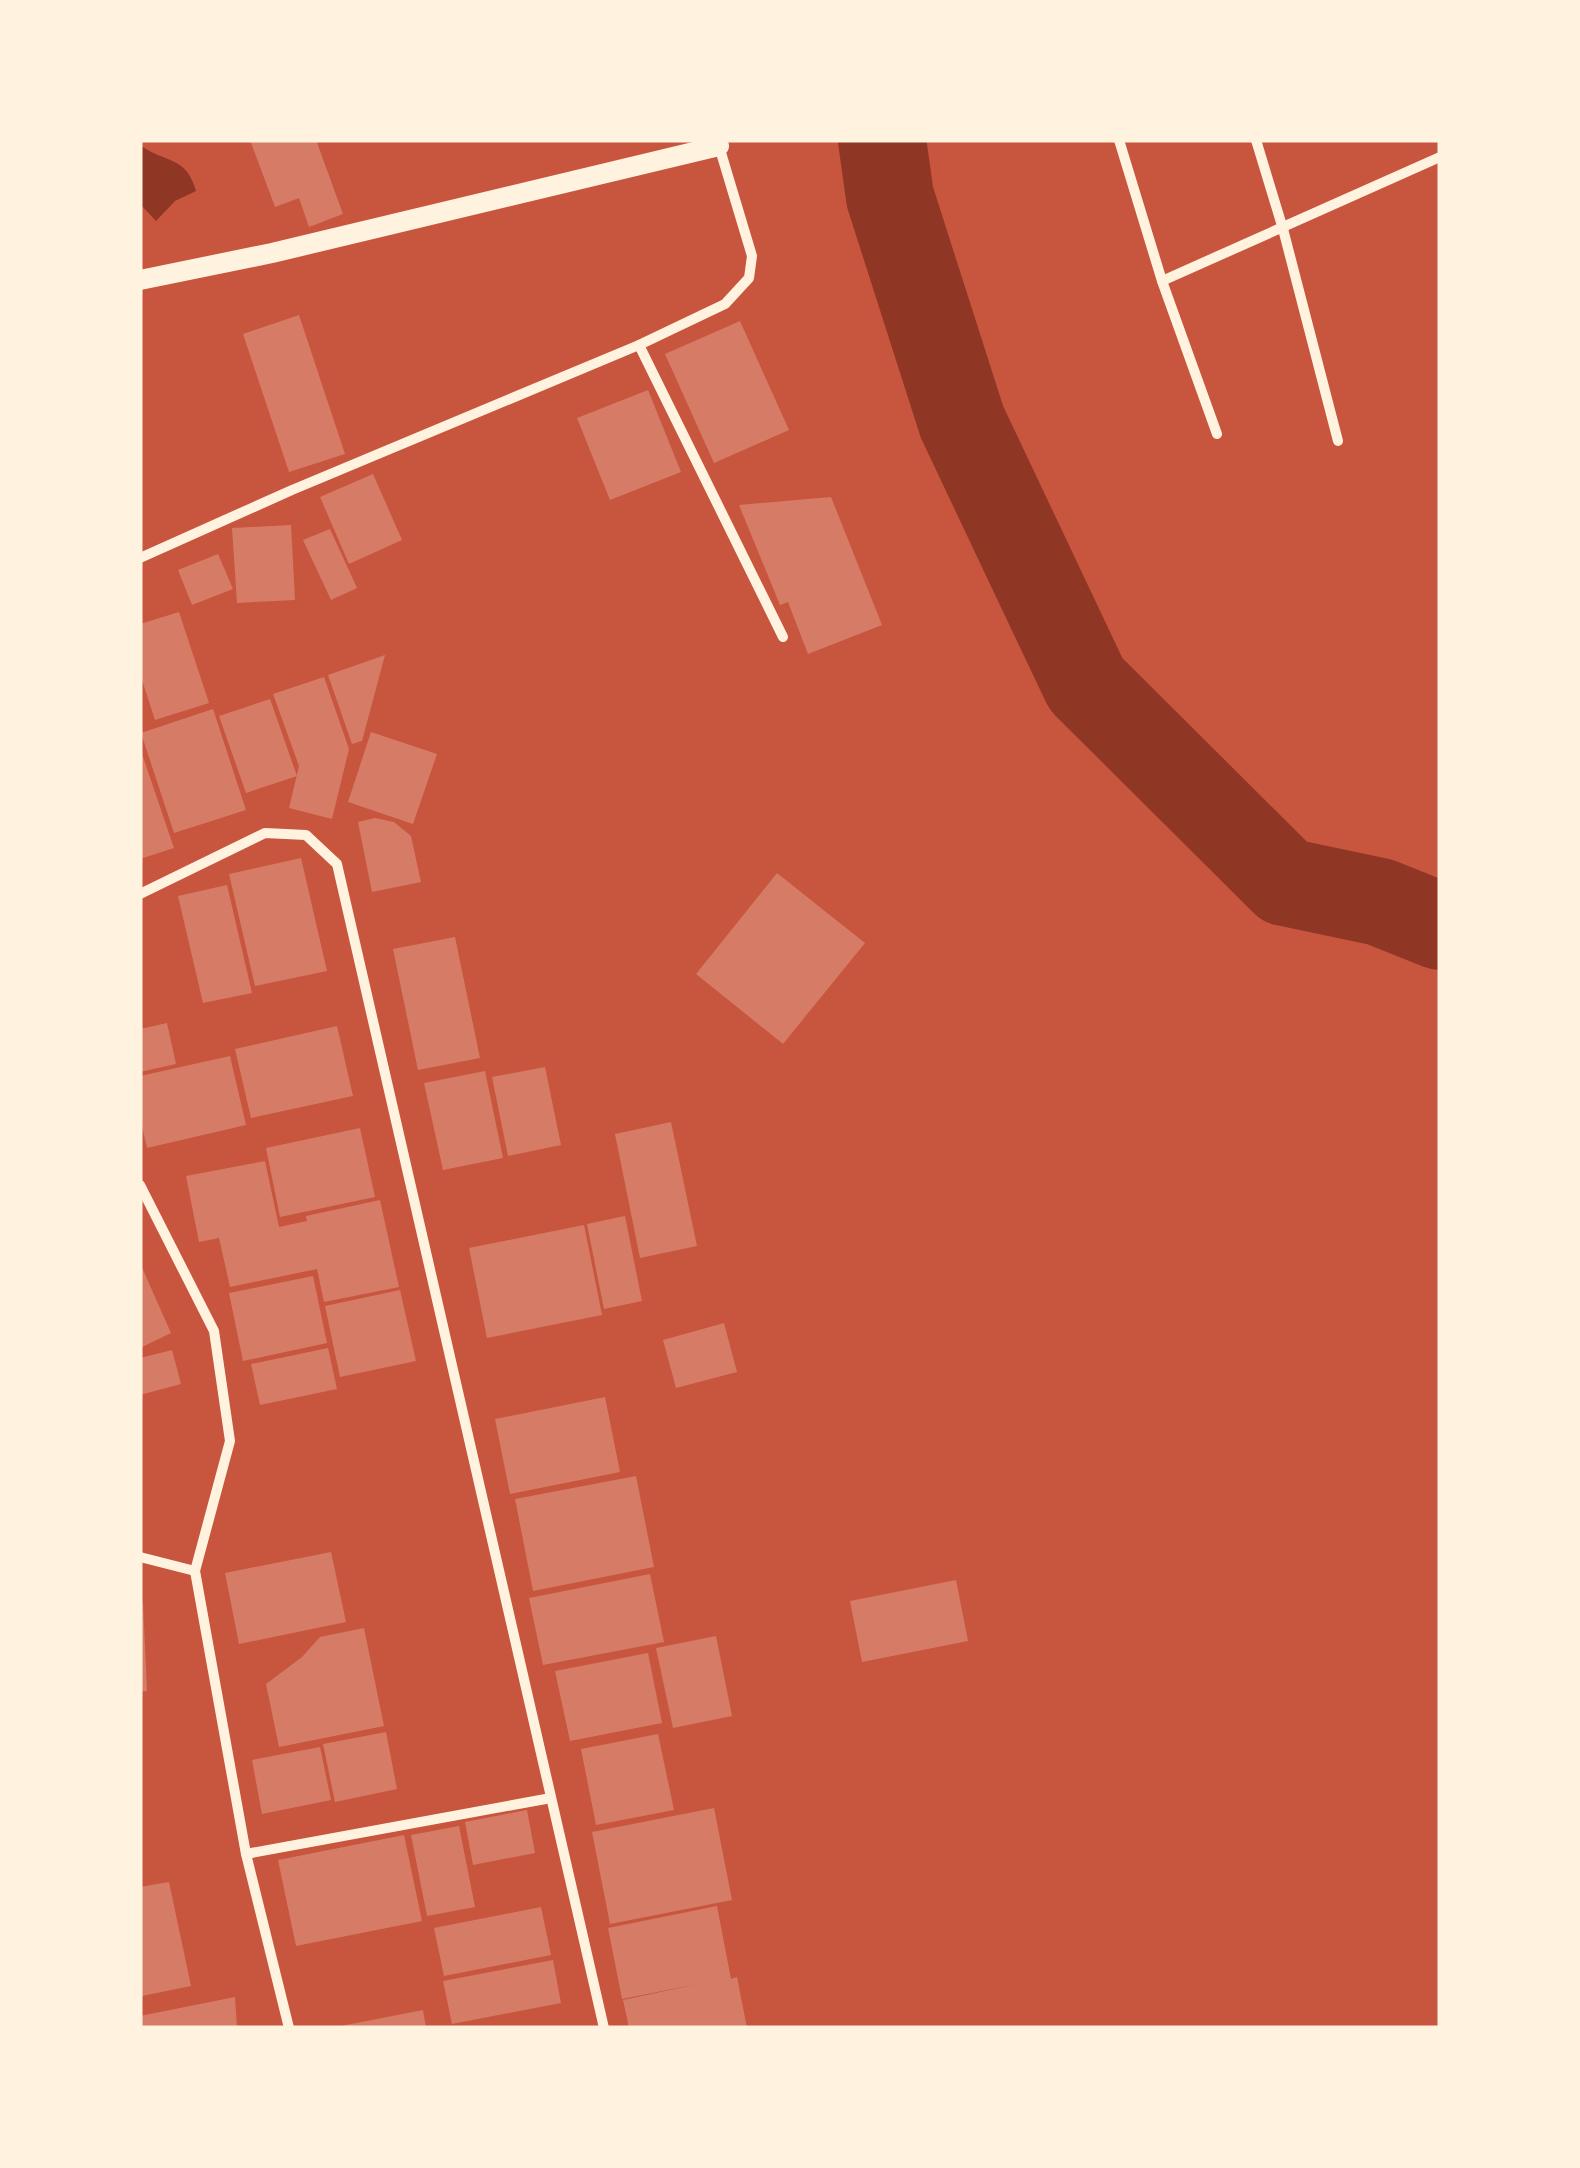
<svg xmlns="http://www.w3.org/2000/svg" width="1580" height="2168" font-family="Figtree,sans-serif">
  <style>
    .water { fill: #8f3625 }
    .lines { fill: none; stroke-linecap: round; stroke-linejoin: round }
    .river { stroke: #8f3625; stroke-width: 88 }
    .building { fill: #d67c66 }
    .minor { stroke: #fff3e0; stroke-width: 10 }
    .secondary { stroke: #fff3e0; stroke-width: 20 }
  </style>
  <rect width="100%" height="100%" fill="#c8553d"/>
  <path class="water" d="M140,145C166,164 186,155 196,191L175,201L156,221L140,204Z"/>
  <g class="lines">
    <path class="river" d="M882,140L890,197L962,422L1086,684L1285,882L1380,902L1440,926"/>
  </g>
  <g class="building">
    <path d="M250,140H316L343,214L309,227L299,198L275,207Z"/>
    <path d="M299,315L345,454L289,472L243,334Z"/>
    <path d="M740,321L789,430L714,463L665,354Z"/>
    <path d="M648,390L681,472L610,500L577,418Z"/>
    <path d="M373,474L402,540L349,564L320,497Z"/>
    <path d="M831,497L882,625L808,654L788,602L780,605L739,505Z"/>
    <path d="M291,525L295,600L237,603L232,528Z"/>
    <path d="M330,529L357,588L331,600L303,540Z"/>
    <path d="M218,554L233,589L192,605L178,570Z"/>
    <path d="M179,612L209,703L155,720L140,674V624Z"/>
    <path d="M385,655L362,741L352,744L328,675Z"/>
    <path d="M324,677L349,749L332,819L289,808L299,766L273,694Z"/>
    <path d="M270,699L297,776L246,793L219,716Z"/>
    <path d="M213,709L246,810L174,833L141,733Z"/>
    <path d="M371,732L437,754L413,824L348,802Z"/>
    <path d="M140,748L174,848L140,859Z"/>
    <path d="M375,818L394,822L411,836L421,882L372,892L358,822Z"/>
    <path d="M301,858L327,971L255,986L229,874Z"/>
    <path d="M777,873L865,943L783,1044L696,974Z"/>
    <path d="M227,885L252,993L203,1003L178,896Z"/>
    <path d="M455,937L480,1058L418,1070L393,949Z"/>
    <path d="M167,1023L176,1064L140,1072V1029Z"/>
    <path d="M337,1026L353,1096L251,1118L235,1049Z"/>
    <path d="M230,1056L246,1125L147,1148L140,1118V1076Z"/>
    <path d="M545,1067L561,1145L508,1156L492,1077Z"/>
    <path d="M485,1071L503,1158L443,1170L424,1083Z"/>
    <path d="M671,1122L697,1246L640,1258L615,1134Z"/>
    <path d="M360,1128L375,1197L280,1217L266,1148Z"/>
    <path d="M265,1161L279,1227L307,1221L306,1216L380,1200L399,1287L324,1302L317,1269L230,1287L219,1238L199,1242L186,1176Z"/>
    <path d="M625,1216L642,1301L604,1309L587,1224Z"/>
    <path d="M584,1225L602,1315L487,1338L469,1248Z"/>
    <path d="M140,1263L171,1333L140,1348Z"/>
    <path d="M313,1276L327,1343L243,1361L229,1293Z"/>
    <path d="M400,1290L416,1361L340,1377L325,1306Z"/>
    <path d="M724,1323L737,1372L676,1388L663,1340Z"/>
    <path d="M328,1348L337,1389L260,1405L251,1364Z"/>
    <path d="M172,1350L181,1384L140,1395V1358Z"/>
    <path d="M605,1397L620,1472L510,1494L495,1419Z"/>
    <path d="M636,1476L654,1567L533,1591L515,1499Z"/>
    <path d="M331,1552L346,1622L239,1644L225,1573Z"/>
    <path d="M650,1574L664,1642L543,1665L529,1598Z"/>
    <path d="M956,1580L968,1641L862,1662L850,1601Z"/>
    <path d="M140,1603H143L147,1691L140,1692Z"/>
    <path d="M364,1628L384,1726L279,1747L266,1684L302,1657L320,1637Z"/>
    <path d="M716,1636L732,1716L673,1728L656,1648Z"/>
    <path d="M648,1653L662,1723L570,1741L555,1671Z"/>
    <path d="M386,1732L397,1789L335,1802L323,1744Z"/>
    <path d="M658,1734L674,1810L596,1825L581,1749Z"/>
    <path d="M320,1747L331,1800L262,1814L252,1760Z"/>
    <path d="M714,1808L732,1900L610,1924L592,1832Z"/>
    <path d="M527,1810L535,1853L473,1865L465,1822Z"/>
    <path d="M459,1826L475,1907L427,1916L411,1835Z"/>
    <path d="M404,1835L422,1921L296,1946L278,1860Z"/>
    <path d="M169,1882L191,1986L142,1996L140,1887Z"/>
    <path d="M717,1906L731,1979L737,1977L747,2028H629L623,2000L698,1984L622,1999L608,1928Z"/>
    <path d="M541,1907L551,1955L444,1976L434,1928Z"/>
    <path d="M553,1960L561,2003L452,2024L443,1981Z"/>
    <path d="M235,1997L237,2028H140V2016Z"/>
    <path d="M423,2010L426,2028H341V2026Z"/>
  </g>
  <g class="lines">
    <g class="minor">
      <path d="M1119,140L1162,281L1217,434"/>
      <path d="M1256,140L1283,229L1338,441"/>
      <path d="M1162,281L1440,157"/>
      <path d="M639,345L783,637"/>
      <path d="M140,558L292,490L639,345L725,304L749,278L752,256L719,146"/>
      <path d="M140,894L265,833L306,835L337,864L604,2028"/>
      <path d="M140,1185L214,1331L230,1441L195,1571L246,1854L289,2028"/>
      <path d="M140,1557L195,1571"/>
      <path d="M246,1854L551,1798"/>
    </g>
    <path class="secondary" d="M140,280L272,253L719,146L717,140"/>
  </g>
  <rect width="1580" height="2168" fill="none" stroke="#fff3e0" stroke-width="285"/>
</svg>
